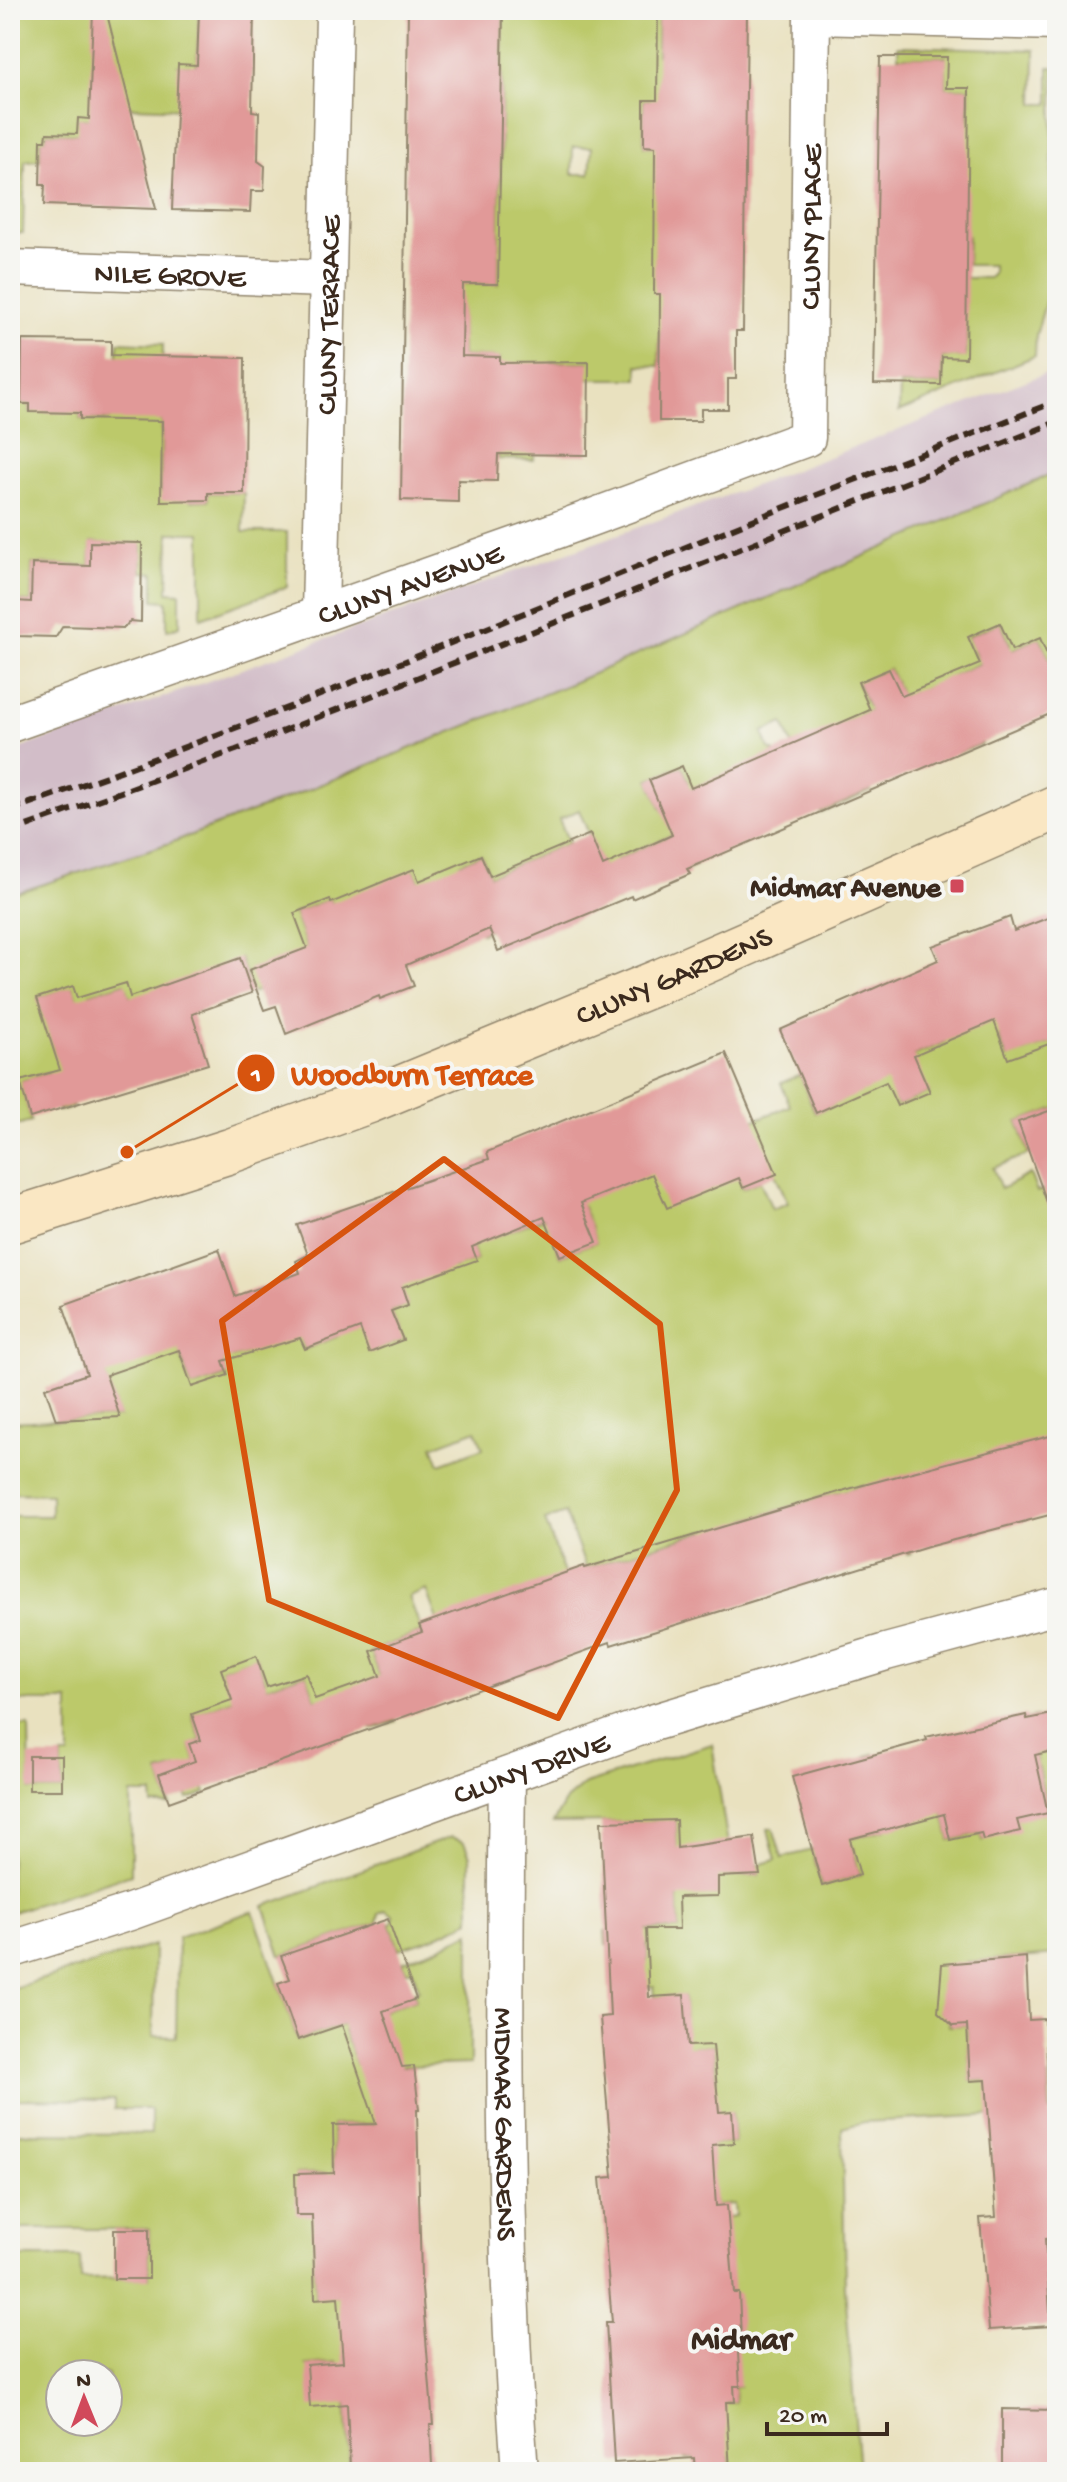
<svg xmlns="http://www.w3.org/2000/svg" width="1067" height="2482" font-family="'Gochi Hand',sans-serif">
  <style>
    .industrial { fill: #d2bdc8 }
    .green { fill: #bcc96b; stroke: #7c7a44; stroke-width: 2; fill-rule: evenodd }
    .building { fill: #e19998 }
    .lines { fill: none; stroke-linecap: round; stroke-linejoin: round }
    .street-casing { stroke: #92866e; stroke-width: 39 }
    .secondary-casing { stroke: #92866e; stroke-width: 47 }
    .street { stroke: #fff; stroke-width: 36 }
    .secondary { stroke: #fae7c3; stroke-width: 44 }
    .rail { stroke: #3b2a1e; stroke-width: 6; stroke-dasharray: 12 6; stroke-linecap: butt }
    .marked { fill: none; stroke: #d7540e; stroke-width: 6; stroke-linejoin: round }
    .poi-dot { fill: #d1495b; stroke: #f6f6f2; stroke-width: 3 }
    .labels { text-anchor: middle; stroke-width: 8; stroke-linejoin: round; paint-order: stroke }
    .street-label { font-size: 30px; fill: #3b2a1e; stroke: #f6f6f2 }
    .poi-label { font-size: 30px; font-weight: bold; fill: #3b2a1e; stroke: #f6f6f2; text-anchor: end }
    .neighbourhood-label { font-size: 32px; font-weight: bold; fill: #3b2a1e; stroke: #f6f6f2 }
    .leader { fill: none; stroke: #d7540e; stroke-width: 3 }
    .callout-dot { fill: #d7540e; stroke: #f6f6f2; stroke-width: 3 }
    .mark-label { font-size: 24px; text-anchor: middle; font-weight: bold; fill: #fff }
    .callout-label { font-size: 32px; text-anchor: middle; font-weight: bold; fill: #d7540e; stroke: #f6f6f2; stroke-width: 8; stroke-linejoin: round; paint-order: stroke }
  </style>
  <rect width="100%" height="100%" fill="#f6f6f2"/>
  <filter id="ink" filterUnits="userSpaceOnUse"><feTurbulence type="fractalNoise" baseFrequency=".0125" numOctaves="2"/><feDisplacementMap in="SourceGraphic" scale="16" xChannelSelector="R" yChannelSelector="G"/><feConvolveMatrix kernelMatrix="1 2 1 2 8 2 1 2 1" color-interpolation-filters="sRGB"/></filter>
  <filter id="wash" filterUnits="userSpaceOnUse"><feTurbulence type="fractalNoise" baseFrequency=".006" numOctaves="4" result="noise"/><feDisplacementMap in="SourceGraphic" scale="32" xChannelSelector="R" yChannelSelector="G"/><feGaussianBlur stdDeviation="1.8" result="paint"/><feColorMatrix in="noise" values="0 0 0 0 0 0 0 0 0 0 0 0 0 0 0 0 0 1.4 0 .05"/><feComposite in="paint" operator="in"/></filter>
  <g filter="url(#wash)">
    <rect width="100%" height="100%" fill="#e9e1bf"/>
    <path class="industrial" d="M1057,369V472L572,683L270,805L170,843L10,895V752L756,485Z"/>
    <g class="green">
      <path d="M10,10H199L197,65H179L252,111L131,107L89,119H78L80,134L47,133L46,140L41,141L40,160L25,161L23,233H10Z"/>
      <path d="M503,10H680H658L657,55H679V100H644V146L678,147L677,294L660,331L659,366L638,365V379H569L588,362H552V381L535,421L534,460L498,459L500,358L462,356L461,284H498ZM573,147H592L590,174H572Z"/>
      <path d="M898,46L1035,50L1034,104H1049V67H1054L1049,290L1036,335L1035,356L899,412L900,385H941L942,357H966L967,329H942L943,278H989L993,274V265H967L968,236L944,235L969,117V88H946V57H898Z"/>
      <path d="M118,342L163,344L161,492L190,493L191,501L208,500V493H244L243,532H287V587L201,618V533H169L168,592L180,593V626L167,630V601L154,600V573L142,572V546L91,542L90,566L32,564L31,602L17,601L15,650H10V360H14V373L22,374L21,404H30V412L80,405V419L109,420L117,371Z"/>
      <path d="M1057,472V678L1040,638L1009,651L1010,644L1000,623L968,636L977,658L983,662L952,676L982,744L958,753L929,686L899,698L900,692L889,669L858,683L868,706L873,709L842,723L871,791L821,813L783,723L763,732L769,749L777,753L688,790L689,783L682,766L649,779L661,808L697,865L688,869L672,835L616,860L617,902L579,810L559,819L569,843L490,876L481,855L461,863L489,929L481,933L468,900L434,915L414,870L343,934L330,899L294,913L307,948L269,986L252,993L240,958L198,1012L192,1014L136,1015L125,983L90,994L87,1030L73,987L38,998L73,1107L59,1111L48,1073L21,1081L31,1121L10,1127V895L170,843L270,805L572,683Z"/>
      <path d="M965,939L1015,1031L999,1037L1007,1058L1054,1042L1057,1047V1108L1018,1122L1029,1154L993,1168L1001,1189L1030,1174L1037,1192L1057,1184V1346L1047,1349L1057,1383L1051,1386L1057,1400V1474L911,1548V1553L907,1554L896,1518L875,1524L863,1485L746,1520L717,1570L704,1531L586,1568L565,1513L545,1520L579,1616L452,1660L426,1590L409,1597L422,1632L371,1651L396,1721L372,1729L358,1693L315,1699L306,1674L263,1688L265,1680L256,1657L221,1669L234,1699L192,1715L201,1740L190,1745L206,1793L188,1799L177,1768L159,1773L170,1805H153L152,1794H131V1874L10,1913V1726H29L30,1790H62V1756H69V1701H10V1516H51V1494L10,1493V1422L119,1417L93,1338L182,1349L181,1356L192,1387L227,1376L216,1343L223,1334L232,1358L245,1354L244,1349L279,1281L305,1349L337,1337L363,1278L369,1352L402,1340L391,1311L407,1305L397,1274L446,1247L454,1268L477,1260L458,1209L476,1164L489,1159L507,1202L491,1238L546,1217L560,1256L596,1242L583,1207L579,1204V1115L726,1145L743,1188L760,1181L772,1209L788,1203L752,1121L790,1106L781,1083L800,1075L815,1113L833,1105L884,1068L897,1106L929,1092L911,1057L945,1042L955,1000L935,952ZM476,1430L483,1448L440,1464L433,1446Z"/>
      <path d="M1036,1717L1044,1752L1057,1750V1955L965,1962L939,2012L948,2019L949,2026L967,2025L971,2081L1048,2077L1050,2112L864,2122L842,2128L845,2287L859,2472H730L729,2456L685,2459L682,2407L735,2402L734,2386H739L674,2296L728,2217L735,2216L734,2204L716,2206L715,2199L644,2149L734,2143L732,2112L683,2115L716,2077L713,2045L686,2047L684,1996L655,1997L654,1986L629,1988L647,1960V1944L606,1945L605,1931L679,1929L676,1821L553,1823L566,1800L585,1784L712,1744L733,1876L759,1875L758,1865L776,1860L768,1829L773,1828L782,1858L815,1849L814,1858L822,1886L860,1875L853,1848L847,1840L886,1829L866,1756L874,1754L884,1791L943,1809L950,1840L981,1833L983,1840L1013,1801L1042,1814L1047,1807L1027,1719Z"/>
      <path d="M451,1837L464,1842L470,1856V1920L433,1938L399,1949L390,1924L393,1922V1915L385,1910L379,1913L377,1923L281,1956L264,1906Z"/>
      <path d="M253,1911L298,2040L345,2024L344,2032L356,2064L380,2012L416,1999L414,1992L419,1989L412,1969L406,1971L403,1961L436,1949L470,1932V2064L377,2067L395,2123L333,2125L334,2178L326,2173L296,2174L327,2214L314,2262L315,2298L355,2295L344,2366L336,2362L307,2365L346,2399L350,2469L284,2472H10V2257H80L81,2279L149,2278V2229H10V2133L151,2134V2109H114V2100L10,2099V1989L154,1945L153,2036L176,2037L178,1937ZM60,2374H108V2422H60Z"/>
    </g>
    <g id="blocks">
      <g class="building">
        <path d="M93,10H106L156,209L44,205L45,185H40L41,140H46L47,133L77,134L78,118L89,119Z"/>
        <path d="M199,10H254L252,111L259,112L258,161L265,166L264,191H251L250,212L172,210L178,64L197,65Z"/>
        <path d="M408,10H503L498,284H463L462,356L500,357V363L589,362L588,455L498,454L497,481L458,480V502L401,500Z"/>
        <path d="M658,10H747L743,331H736V379H728V409H701V421H659L660,294H654L655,147L644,146V100H657Z"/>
        <path d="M880,57H947L946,88H969L966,358L942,357L941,385L874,384Z"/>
        <path d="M22,340L111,341V355L245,358L244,493H208V500L161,501L162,421L80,419V413L30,412V404H21Z"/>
        <path d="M90,542L142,543L141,622L130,621L124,628L63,626L56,637L16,636V601L31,602L32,564L90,566Z"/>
        <path d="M1000,623L1012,650L1040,638L1057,678V711L687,869L690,874L632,899L631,896L498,951L489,929L406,965L414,986L380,999L379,996L286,1034L276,1006L264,1010L249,970L307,948L294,913L330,899L331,903L414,869L419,881L481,855L490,876L590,834L603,866L672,835L649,780L682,766L691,788L870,710L858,682L889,669L902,696L980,664L968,637Z"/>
        <path d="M1010,917L1014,931L1050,917L1057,937V1041L1008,1059L994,1021L914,1055L930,1092L897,1106L886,1082L816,1113L780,1030L938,960L932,946Z"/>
        <path d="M240,958L252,993L192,1014L208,1064L30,1118L20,1081L60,1070L37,998L73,986L77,998L126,983L130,997Z"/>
        <path d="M726,1053L777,1174L743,1188L739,1178L667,1208L652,1174L581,1203L597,1242L560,1256L544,1217L472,1247L477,1260L402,1287L408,1305L391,1311L403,1340L369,1353L360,1328L305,1349L300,1338L223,1361L228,1375L192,1387L179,1350L106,1375L120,1417L56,1420L45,1388L87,1374L63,1305L219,1249L235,1296L300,1273L296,1261L308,1255L297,1225L489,1159L487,1152Z"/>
        <path d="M1057,1108V1218L1053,1219L1018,1122Z"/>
        <path d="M1057,1434V1513L931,1546L611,1645L610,1642L169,1802L159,1774L195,1761L189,1744L201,1740L192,1714L232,1700L221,1669L256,1656L267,1687L306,1674L315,1699L380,1676L371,1651L422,1632L419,1625L584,1566L585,1568L852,1488Z"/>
        <path d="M1057,1713V1750L1035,1755L1048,1813L1017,1820L1020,1831L983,1840L981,1833L950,1840L944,1814L850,1839L860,1875L822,1886L792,1777L927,1740L926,1737L1026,1715L1027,1719Z"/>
        <rect x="29" y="1756" width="33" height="34"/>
        <path d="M676,1820L677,1848L754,1837L760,1875L718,1877V1896L678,1897L679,1929H646L649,1997L684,1995L688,2046L713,2045L719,2112L732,2111L734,2143L712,2145L716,2206L727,2205L734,2293H739L741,2337H737L740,2386H734L735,2402H726L730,2472H695L694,2458L614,2463L606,2322H612L600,2178L613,2177L600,2017L610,2016L601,1822Z"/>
        <path d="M388,1919L416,1999L383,2011L402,2067L414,2066L419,2110H417L421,2277L433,2425H430L432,2465L350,2469L347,2404L310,2407L307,2365L343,2362L338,2297L315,2299L312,2215H296L295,2174L334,2173L333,2125L376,2124L342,2025L298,2040L278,1983L290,1979L281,1956Z"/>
        <path d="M1026,1957L1029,2020L1045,2019L1050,2121H1055L1057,2151V2238L1045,2239L1051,2326L989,2330L980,2218L996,2217L986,2080L970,2081L967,2025L953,2026L938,2012L942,1964Z"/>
        <rect x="114" y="2229" width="35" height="50"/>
        <path d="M1002,2409L1057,2410V2472H1002Z"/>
      </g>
    </g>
  </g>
  <g filter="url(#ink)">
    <use href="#blocks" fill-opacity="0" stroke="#92866e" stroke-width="2"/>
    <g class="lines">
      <defs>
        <g id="street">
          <path id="s1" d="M10,268L328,279"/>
          <path id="s2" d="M320,613L334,16"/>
          <path id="s3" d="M10,724L525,542L807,438L812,16L1057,22"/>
          <path id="s4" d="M507,1776C504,2008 503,2241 520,2472"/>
          <path id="s5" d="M10,1950L130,1912L652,1723L886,1652L1057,1606"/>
        </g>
        <g id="secondary">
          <path id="s6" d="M10,1221L230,1151L369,1101L663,980L1057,807"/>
        </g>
      </defs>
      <use href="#street" class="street-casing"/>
      <use href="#secondary" class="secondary-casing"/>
      <use href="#street" class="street"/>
      <use href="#secondary" class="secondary"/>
      <g class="rail">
        <path d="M10,810C246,729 477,632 708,538C824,491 941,447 1057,401"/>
        <path d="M10,832L236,750L1057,422"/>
      </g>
    </g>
  </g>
  <path class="marked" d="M444,1159L660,1324L677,1490L558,1718L269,1600L222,1321Z"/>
  <rect class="poi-dot" x="949" y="878" width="16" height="16" rx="4"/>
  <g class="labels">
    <g class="street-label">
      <text dy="10" stroke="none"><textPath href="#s3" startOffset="1058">CLUNY PLACE</textPath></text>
      <text dy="10" stroke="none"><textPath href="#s1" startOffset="160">NILE GROVE</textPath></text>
      <text dy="10" stroke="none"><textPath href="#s2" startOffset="298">CLUNY TERRACE</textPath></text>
      <text dy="10" stroke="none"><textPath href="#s3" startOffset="424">CLUNY AVENUE</textPath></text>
      <text dy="10" stroke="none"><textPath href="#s6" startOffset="708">CLUNY GARDENS</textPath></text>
      <text dy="10" stroke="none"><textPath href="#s5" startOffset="552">CLUNY DRIVE</textPath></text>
      <text dy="10" stroke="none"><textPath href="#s4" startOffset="348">MIDMAR GARDENS</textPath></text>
    </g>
    <g class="poi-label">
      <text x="941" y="896">Midmar Avenue</text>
    </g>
    <g class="neighbourhood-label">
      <text x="741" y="2348">Midmar</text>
    </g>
  </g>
  <path class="leader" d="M127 1152L256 1073"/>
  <g class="callout-dot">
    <circle cx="127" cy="1152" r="8"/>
    <circle cx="256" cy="1073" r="20"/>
  </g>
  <g class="mark-label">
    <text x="256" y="1081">1</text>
  </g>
  <g class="callout-label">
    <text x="412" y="1084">Woodburn Terrace</text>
  </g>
  <rect width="1067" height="2482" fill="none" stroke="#f6f6f2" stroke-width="40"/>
  <g transform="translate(84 2398) rotate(359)"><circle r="38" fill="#f6f6f2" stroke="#aba49d" stroke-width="2"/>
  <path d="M0-6L14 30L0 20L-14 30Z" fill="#d1495b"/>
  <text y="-12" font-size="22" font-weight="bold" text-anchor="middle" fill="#3b2a1e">N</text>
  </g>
  <path d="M767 2422v12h120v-12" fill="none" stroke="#3b2a1e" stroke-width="4"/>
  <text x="779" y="2422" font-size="24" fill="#3b2a1e" stroke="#f6f6f2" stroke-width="6" paint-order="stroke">20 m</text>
</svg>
